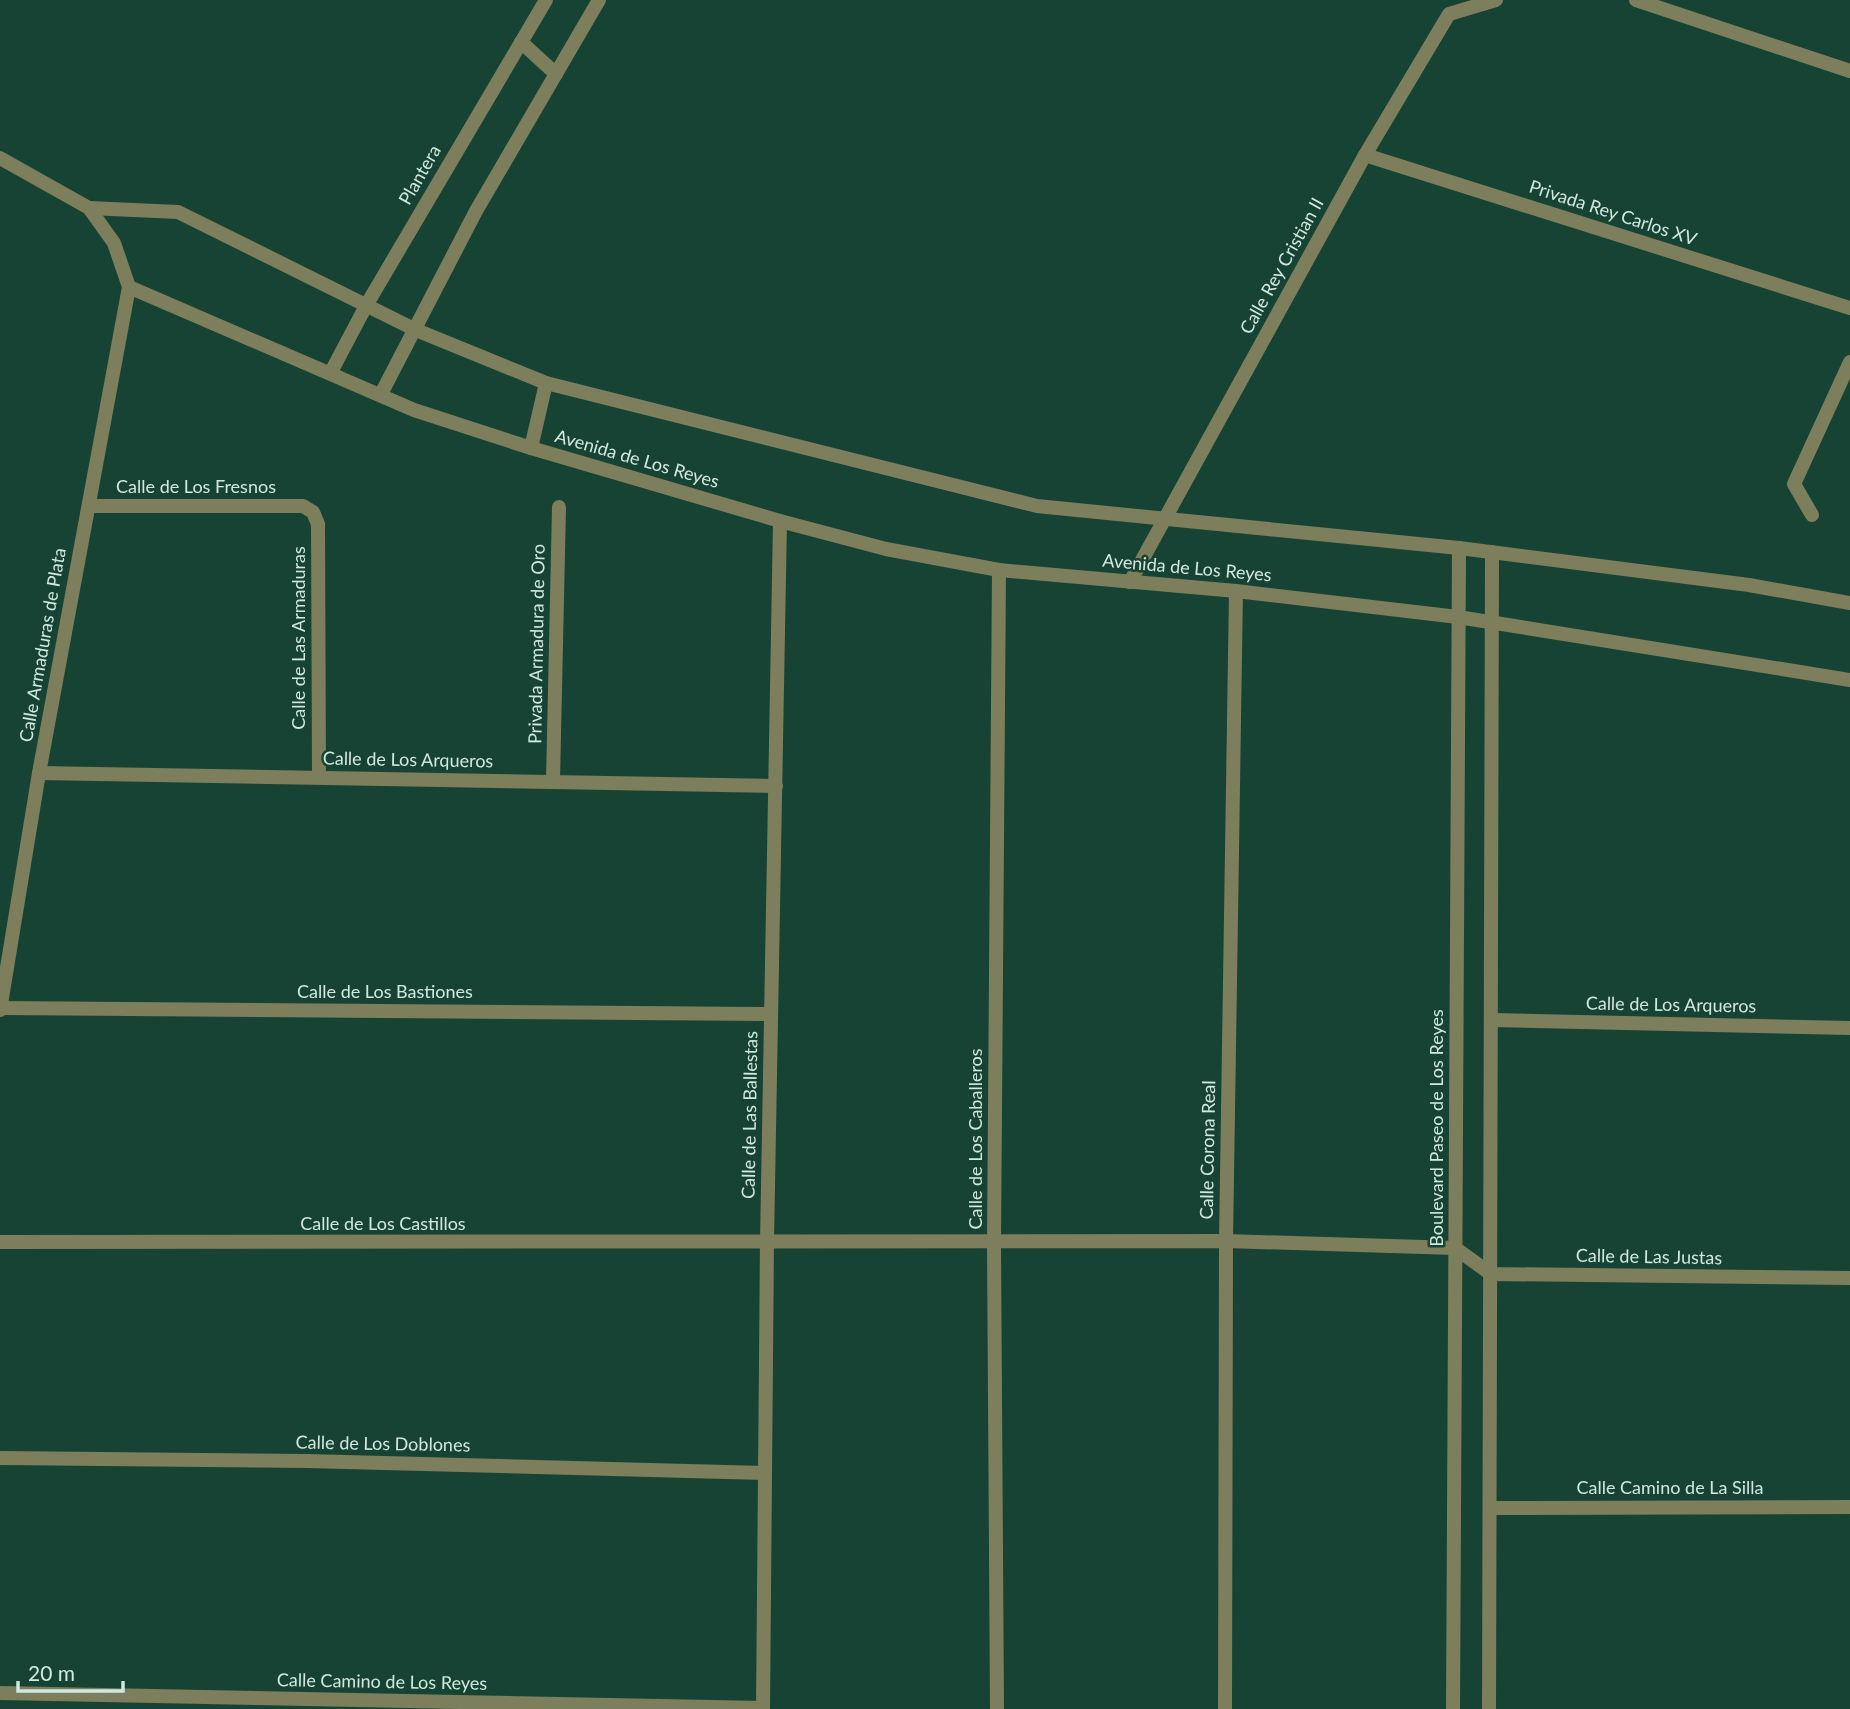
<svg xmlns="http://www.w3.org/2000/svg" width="1850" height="1709" font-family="Lato,sans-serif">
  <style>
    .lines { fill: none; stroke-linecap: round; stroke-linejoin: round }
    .street { stroke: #7d7e5b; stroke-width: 14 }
    .labels { text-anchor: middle; stroke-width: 5; stroke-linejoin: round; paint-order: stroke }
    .street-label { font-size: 18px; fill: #d1e8de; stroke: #174334 }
  </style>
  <rect width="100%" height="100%" fill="#174334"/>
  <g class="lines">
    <g class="street">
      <path d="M1636,0L1850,71"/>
      <path d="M521,42L556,74"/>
      <path d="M1365,155L1850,308"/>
      <path d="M0,158L89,208L114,243L129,287L39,773L0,1010"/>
      <path d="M89,208L178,212L416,330L546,383L1037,506L1459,548L1749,585L1850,603"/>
      <path d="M129,287L414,410L531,448L780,521L886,549L999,570L1236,591L1458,617L1850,680"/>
      <path d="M331,372L367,304L546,0"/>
      <path d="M381,394L476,211L599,0"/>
      <path d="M531,448L546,383"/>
      <path d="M89,506H303L313,512L318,524L319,777"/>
      <path d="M1812,515L1794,484L1850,362"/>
      <path d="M1130,582L1365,155L1449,14L1496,0"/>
      <path d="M39,773L776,786"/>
      <path d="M553,781L559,507"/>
      <path d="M0,1008L770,1014"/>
      <path d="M1491,1020L1850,1028"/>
      <path d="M0,1242L1226,1241L1455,1248L1491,1274L1850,1278"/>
      <path d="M0,1458L307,1461L764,1473"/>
      <path d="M1490,1508L1850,1507"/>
      <path d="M0,1693L763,1708"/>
      <path d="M763,1709L767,1241L780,521"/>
      <path d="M997,1709L994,1243L999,570"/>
      <path d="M1225,1709L1226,1241L1236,591"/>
      <path d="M1453,1709L1459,548"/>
      <path d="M1489,1709L1492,552"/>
    </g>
  </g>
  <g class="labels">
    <g class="street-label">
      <text transform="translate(420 175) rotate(-60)" y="6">Plantera</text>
      <text transform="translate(1613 213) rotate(18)" y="6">Privada Rey Carlos XV</text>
      <text transform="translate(1282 266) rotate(-61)" y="6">Calle Rey Cristian II</text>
      <text transform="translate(637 459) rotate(16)" y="6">Avenida de Los Reyes</text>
      <text x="196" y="493">Calle de Los Fresnos</text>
      <text transform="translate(1187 568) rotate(5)" y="6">Avenida de Los Reyes</text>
      <text transform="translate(299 638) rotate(-90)" y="6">Calle de Las Armaduras</text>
      <text transform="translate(537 644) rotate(-89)" y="6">Privada Armadura de Oro</text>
      <text transform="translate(43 645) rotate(-80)" y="6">Calle Armaduras de Plata</text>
      <text transform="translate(408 760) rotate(1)" y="6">Calle de Los Arqueros</text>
      <text x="385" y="998">Calle de Los Bastiones</text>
      <text transform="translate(1671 1005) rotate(1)" y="6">Calle de Los Arqueros</text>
      <text transform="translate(750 1115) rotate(-89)" y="6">Calle de Las Ballestas</text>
      <text transform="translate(1437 1128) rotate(-90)" y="6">Boulevard Paseo de Los Reyes</text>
      <text transform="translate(976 1139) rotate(-90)" y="6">Calle de Los Caballeros</text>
      <text transform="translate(1208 1150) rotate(-89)" y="6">Calle Corona Real</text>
      <text x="383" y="1230">Calle de Los Castillos</text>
      <text transform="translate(1649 1257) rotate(1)" y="6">Calle de Las Justas</text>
      <text transform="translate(383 1444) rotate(1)" y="6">Calle de Los Doblones</text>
      <text x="1670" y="1494">Calle Camino de La Silla</text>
      <text transform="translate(382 1682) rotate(1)" y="6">Calle Camino de Los Reyes</text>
    </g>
  </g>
  <path d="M18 1681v10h105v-10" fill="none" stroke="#d1e8de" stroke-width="3.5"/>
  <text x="28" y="1681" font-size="21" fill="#d1e8de" stroke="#174334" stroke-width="5" paint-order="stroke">20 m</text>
</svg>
